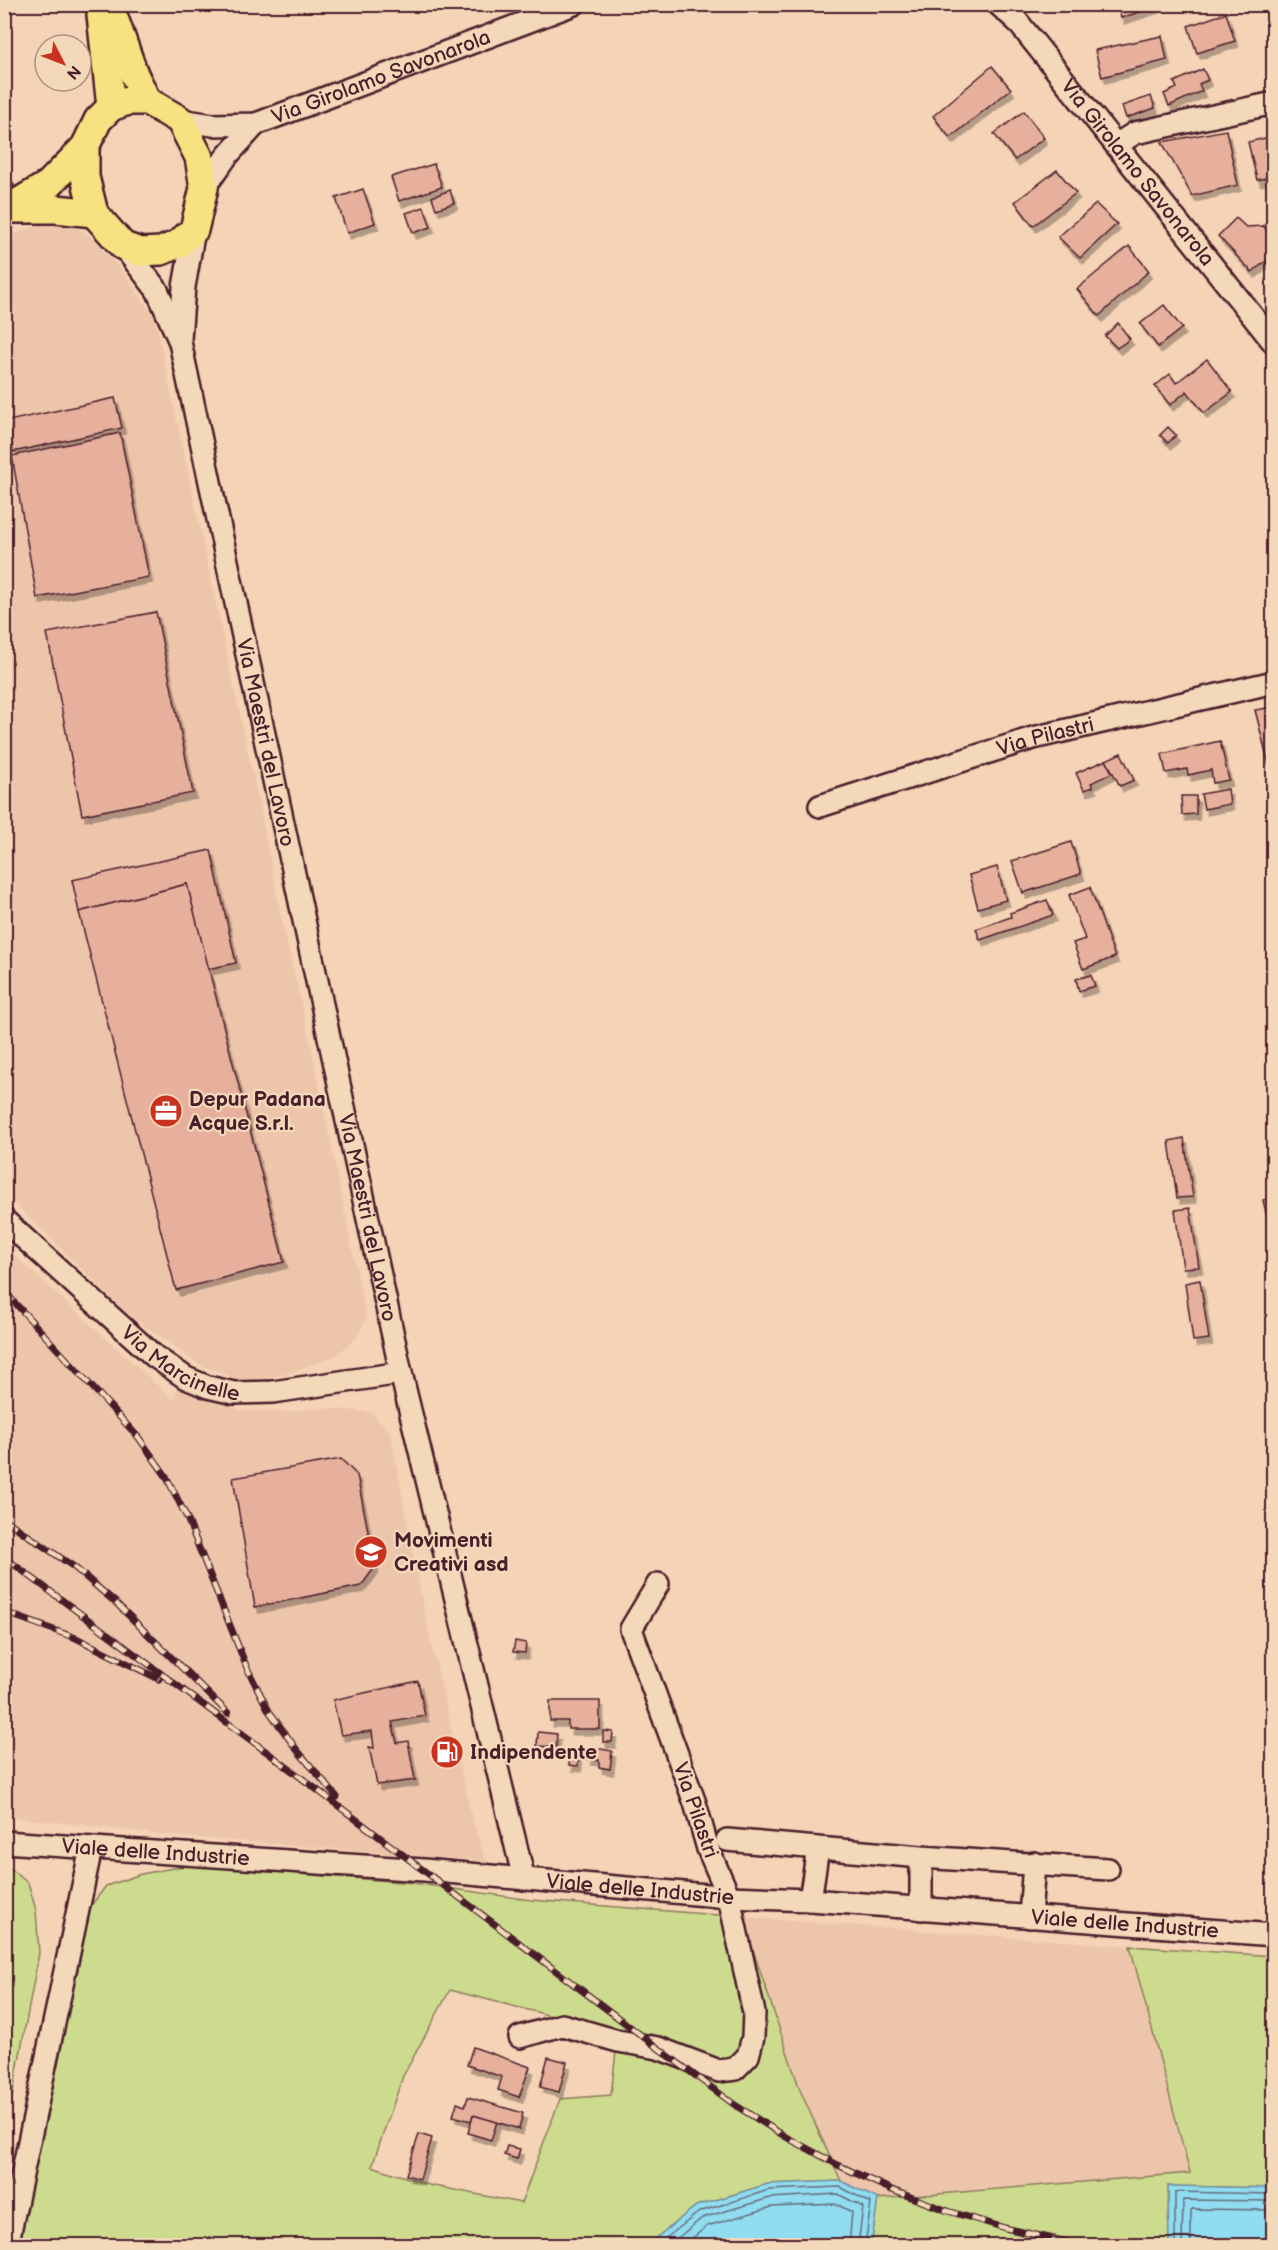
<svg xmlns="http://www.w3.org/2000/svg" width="1278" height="2250" font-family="'Balsamiq Sans',sans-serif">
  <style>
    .built { fill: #edc5ab }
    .green { fill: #cddb8e; stroke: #8c7d5c; stroke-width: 1.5; fill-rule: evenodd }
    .water { fill: #90dcf0; stroke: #7490a1; stroke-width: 1.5 }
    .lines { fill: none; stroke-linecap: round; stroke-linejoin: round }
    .shore { stroke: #666b7a; stroke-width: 1.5 }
    .building { fill: #e6b09d; stroke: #4a1f2b; stroke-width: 1.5; filter: url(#shadow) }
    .minor-casing { stroke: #4a1f2b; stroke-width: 26 }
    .major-casing { stroke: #4a1f2b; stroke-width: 32 }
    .minor { stroke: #f3d9ba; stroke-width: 21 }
    .major { stroke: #f7e281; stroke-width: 27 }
    .rail-casing { stroke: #4a1f2b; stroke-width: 7 }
    .rail { stroke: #f3d9ba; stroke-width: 4.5; stroke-dasharray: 14; stroke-linecap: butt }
    .labels { text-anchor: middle; stroke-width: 4.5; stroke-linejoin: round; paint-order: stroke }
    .street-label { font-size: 21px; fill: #4a1f2b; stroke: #f3d9ba }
    .poi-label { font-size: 21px; font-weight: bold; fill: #4a1f2b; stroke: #f3d9ba; text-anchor: start }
  </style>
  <defs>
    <filter id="shadow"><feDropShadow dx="3.5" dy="6" stdDeviation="0" flood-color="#0004"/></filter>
  </defs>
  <rect width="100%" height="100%" fill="#f5d3b6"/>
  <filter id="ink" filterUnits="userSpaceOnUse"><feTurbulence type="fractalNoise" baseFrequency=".0167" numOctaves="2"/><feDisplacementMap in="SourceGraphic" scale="12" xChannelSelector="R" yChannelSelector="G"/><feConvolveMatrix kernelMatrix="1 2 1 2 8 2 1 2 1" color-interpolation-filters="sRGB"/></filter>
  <g filter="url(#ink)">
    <g class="built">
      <path d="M61,217L94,239L122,271L155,318L261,814L283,925L313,1055L366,1318L358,1336L337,1355L287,1374L246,1382L200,1365L128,1314L5,1194L4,238Z"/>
      <path d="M5,1247L174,1400L178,1384L186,1390L243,1411L284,1412L323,1408L371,1412L390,1431L427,1625L473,1822L486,1861L164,1835L5,1816Z"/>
      <path d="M742,1917L1130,1946L1190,2174L878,2199L841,2181L800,2090Z"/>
    </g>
    <g class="green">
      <path d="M5,1865L28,1883L36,1910L39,1953L5,2135Z"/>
      <path d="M189,1865L413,1883L531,1900L742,1917L800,2090L841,2181L768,2184L696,2206L647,2245L13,2246L86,1912L106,1886L141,1874ZM450,1990L618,2033L611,2095L560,2099L521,2203L429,2185L372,2166L403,2076Z"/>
      <path d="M1130,1946L1273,1956V2188L1168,2186L1169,2245L871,2246L878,2199L1190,2173Z"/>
    </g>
    <g class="water">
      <path d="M841,2181L878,2199L871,2245H647L696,2206L768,2184Z"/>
      <path d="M1168,2186L1273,2188V2245H1169Z"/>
    </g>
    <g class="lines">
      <g class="shore">
        <path d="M656,2246L699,2212L769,2190L840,2187L871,2203L865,2246"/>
        <path d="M668,2246L702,2218L770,2198L838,2194L863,2207L858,2246"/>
        <path d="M683,2246L707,2226L772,2207L836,2204L852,2212L849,2246"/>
        <path d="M1175,2246V2192L1274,2194"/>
        <path d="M1182,2246L1183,2200L1274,2201"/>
        <path d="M1191,2246V2211L1192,2209L1274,2210"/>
      </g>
    </g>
    <g class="building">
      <path d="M1117,4H1154L1155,7L1121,18Z"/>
      <path d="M1226,13L1235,41L1197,53L1188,26Z"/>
      <path d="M1162,36L1167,60L1102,77L1095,50Z"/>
      <path d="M992,66L1011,89L950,138L933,116Z"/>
      <path d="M1203,69L1208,80L1199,84L1202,91L1169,106L1164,94L1177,88L1174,82Z"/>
      <path d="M1151,96L1155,108L1126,118L1122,106Z"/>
      <path d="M1024,111L1044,138L1015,160L994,134Z"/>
      <path d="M1226,130L1238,185L1192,196L1162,142Z"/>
      <path d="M1274,136V176L1257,180L1248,142Z"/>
      <path d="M434,164L442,187L399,201L391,177Z"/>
      <path d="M1057,170L1076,193L1033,226L1015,202Z"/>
      <path d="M10,177L14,186L4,190V179Z"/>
      <path d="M363,189L375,223L347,233L336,198Z"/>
      <path d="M450,190L454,203L436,209L432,197Z"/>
      <path d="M1096,204L1117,224L1080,258L1058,237Z"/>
      <path d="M424,207L431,227L413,233L406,213Z"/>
      <path d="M1274,216V237L1263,226Z"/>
      <path d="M1236,218L1246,227L1263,226L1274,237V255L1252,272L1218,236Z"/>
      <path d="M1129,246L1149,271L1099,316L1077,289Z"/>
      <path d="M1164,305L1182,328L1158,347L1140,324Z"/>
      <path d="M1118,323L1130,339L1117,348L1105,336Z"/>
      <path d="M1207,359L1232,392L1204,413L1187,391L1170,405L1155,386L1170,374L1176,383Z"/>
      <path d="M115,398L122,428L13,452L8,421Z"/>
      <path d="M1168,427L1176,435L1168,443L1160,435Z"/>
      <path d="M120,433L149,577L37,598L12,456Z"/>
      <path d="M156,612L193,793L82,815L47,633Z"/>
      <path d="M1274,707V764L1269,765L1255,710Z"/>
      <path d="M1220,741L1229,780L1213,783L1211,770L1188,775L1187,769L1166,773L1162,754Z"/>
      <path d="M1121,753L1134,780L1120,786L1106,760Z"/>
      <path d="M1106,760L1112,773L1091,783L1093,787L1084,790L1076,773Z"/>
      <path d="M1228,789L1230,804L1204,809L1201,794Z"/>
      <path d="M1181,796H1196V814L1182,815Z"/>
      <path d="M1071,842L1081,874L1023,893L1012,861Z"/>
      <path d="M211,850L236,963L207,969L187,884L79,912L72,880Z"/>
      <path d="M997,867L1006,900L978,908L969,875Z"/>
      <path d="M187,884L284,1262L176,1290L79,912Z"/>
      <path d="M1090,887L1115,957L1083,969L1073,943L1085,939L1069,895Z"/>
      <path d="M1047,900L1053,915L980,940L976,929L1011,917L1010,913Z"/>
      <path d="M1091,975L1095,986L1079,991L1076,979Z"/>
      <path d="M1184,1138L1193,1197L1177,1198L1169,1141Z"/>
      <path d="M1274,1198V1224L1269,1225L1263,1200Z"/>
      <path d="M1190,1208L1199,1267L1183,1268L1175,1210Z"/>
      <path d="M1200,1280L1209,1339L1193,1341L1185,1283Z"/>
      <path d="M341,1459L357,1475L375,1567L361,1586L255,1607L233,1478Z"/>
      <path d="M515,1641L526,1643L525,1653L513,1652Z"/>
      <path d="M418,1681L425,1716L392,1722L397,1743L408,1741L415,1780L377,1785L369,1747L374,1748L372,1731L341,1735L333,1700Z"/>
      <path d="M550,1701H600V1729H568V1721H550Z"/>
      <path d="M603,1731L613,1732L612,1742H603Z"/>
      <path d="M538,1732L557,1734L556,1747L537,1746Z"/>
      <path d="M590,1747L612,1751L610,1769L599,1767V1760L588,1759Z"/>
      <path d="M570,1752L579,1753L578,1766L569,1765Z"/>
      <path d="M473,2047L530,2067L519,2097L498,2090L502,2077L467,2065Z"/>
      <path d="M548,2057L567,2062L559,2092L540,2087Z"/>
      <path d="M468,2097L523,2113L519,2129L473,2115L471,2121L453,2116L457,2103L465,2106Z"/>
      <path d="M473,2115L497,2122L491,2140L468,2133Z"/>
      <path d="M419,2134L432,2138L420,2179L406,2175Z"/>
      <path d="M507,2146L520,2149L517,2159L504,2155Z"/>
    </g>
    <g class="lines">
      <defs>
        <g id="minor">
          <path id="s1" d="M998,4L1017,21L1274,343"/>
          <path id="s2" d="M180,120L213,125L256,124L574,4"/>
          <path d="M1116,145L1135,133L1274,103"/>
          <path d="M204,188L227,156L256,124"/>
          <path id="s3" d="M123,246L157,290L180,342L401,1373L524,1879"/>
          <path d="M180,339L184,287L194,230"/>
          <path id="s4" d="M820,806L1033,738L1274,682"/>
          <path id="s5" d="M4,1220L154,1356L186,1378L208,1387L234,1393L273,1392L401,1373"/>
          <path d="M727,1840L921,1857L1108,1869"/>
          <path id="s6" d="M4,1842L424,1870L729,1897L810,1900L1274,1935"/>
          <path d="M921,1857V1909"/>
          <path d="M810,1900L818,1848"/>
          <path d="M1030,1917L1034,1863"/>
          <path d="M520,2037L562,2025L618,2041L658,2048L719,2071L735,2069L748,2056L753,2037L754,2013L729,1897L708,1849L695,1803L631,1629L658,1584"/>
          <path d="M7,2246L91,1848"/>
        </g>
        <g id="major">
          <path d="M109,4L134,74L147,101"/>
          <path d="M101,15L111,107"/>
          <path d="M128,101H147L180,120L199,157L204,188L194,230L178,244L161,251L141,252L123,246L94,213L85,177V147L98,120L111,107Z"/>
          <path d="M12,209H56L94,213"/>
          <path d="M4,211L49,184L85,147"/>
        </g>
      </defs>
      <use href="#minor" class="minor-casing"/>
      <use href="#major" class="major-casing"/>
      <use href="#minor" class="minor"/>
      <use href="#major" class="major"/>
      <defs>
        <g id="rail">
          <path d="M4,1291L139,1438L166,1476L187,1518L247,1668L269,1711L297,1750L337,1797"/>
          <path d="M4,1519L74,1567L115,1602L228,1713"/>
          <path d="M4,1557L283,1764L658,2048L735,2105L786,2137L838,2165L892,2190L948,2211L1005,2228L1085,2246"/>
          <path d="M4,1612L76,1638L159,1679"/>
        </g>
      </defs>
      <use href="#rail" class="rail-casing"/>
      <use href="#rail" class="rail"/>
    </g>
  </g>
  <defs>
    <symbol id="office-disc" viewBox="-11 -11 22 22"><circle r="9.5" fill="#c8321e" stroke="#f3d9ba"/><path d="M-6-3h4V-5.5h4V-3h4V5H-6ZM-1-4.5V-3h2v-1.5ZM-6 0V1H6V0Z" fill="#fff"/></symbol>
    <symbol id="school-disc" viewBox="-11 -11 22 22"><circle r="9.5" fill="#c8321e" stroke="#f3d9ba"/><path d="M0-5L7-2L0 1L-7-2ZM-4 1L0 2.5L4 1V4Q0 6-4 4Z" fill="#fff"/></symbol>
    <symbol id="fuel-disc" viewBox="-11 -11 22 22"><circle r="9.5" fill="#c8321e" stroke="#f3d9ba"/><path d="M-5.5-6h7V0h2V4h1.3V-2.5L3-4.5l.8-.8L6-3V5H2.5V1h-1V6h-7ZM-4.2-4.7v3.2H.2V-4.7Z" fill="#fff"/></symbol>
  </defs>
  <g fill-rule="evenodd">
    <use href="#office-disc" x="147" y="1092" width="38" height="38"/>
    <use href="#school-disc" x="352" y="1533" width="38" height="38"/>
    <use href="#fuel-disc" x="428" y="1733" width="38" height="38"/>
  </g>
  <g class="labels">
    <g class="street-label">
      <text dy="7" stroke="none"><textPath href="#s2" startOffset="210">Via Girolamo Savonarola</textPath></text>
      <text dy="7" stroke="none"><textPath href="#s1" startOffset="219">Via Girolamo Savonarola</textPath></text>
      <text dy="7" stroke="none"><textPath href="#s4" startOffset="236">Via Pilastri</textPath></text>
      <text dy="7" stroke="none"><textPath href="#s3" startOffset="522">Via Maestri del Lavoro</textPath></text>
      <text dy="7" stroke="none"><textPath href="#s3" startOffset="1008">Via Maestri del Lavoro</textPath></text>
      <text dy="7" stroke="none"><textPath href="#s5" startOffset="230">Via Marcinelle</textPath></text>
      <text transform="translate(696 1810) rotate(71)" y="7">Via Pilastri</text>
      <text dy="7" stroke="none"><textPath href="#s6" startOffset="152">Viale delle Industrie</textPath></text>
      <text dy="7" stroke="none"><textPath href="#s6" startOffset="638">Viale delle Industrie</textPath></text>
      <text dy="7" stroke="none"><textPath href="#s6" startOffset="1124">Viale delle Industrie</textPath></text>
    </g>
    <g class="poi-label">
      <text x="189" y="1106">Depur Padana<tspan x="189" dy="24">Acque S.r.l.</tspan></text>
      <text x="394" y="1547">Movimenti<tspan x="394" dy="24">Creativi asd</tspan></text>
      <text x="470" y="1759">Indipendente</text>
    </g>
  </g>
  <rect width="1278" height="2250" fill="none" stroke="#f3d9ba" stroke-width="24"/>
  <rect x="12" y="12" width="1254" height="2226" fill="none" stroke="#4a1f2b" stroke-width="2" filter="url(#ink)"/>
  <g transform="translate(63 63) rotate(132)"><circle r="28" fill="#f3d9ba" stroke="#af8f81" stroke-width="1.5"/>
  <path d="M0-4.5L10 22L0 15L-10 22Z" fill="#c8321e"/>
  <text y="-9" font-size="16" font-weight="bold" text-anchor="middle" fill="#4a1f2b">N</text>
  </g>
</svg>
